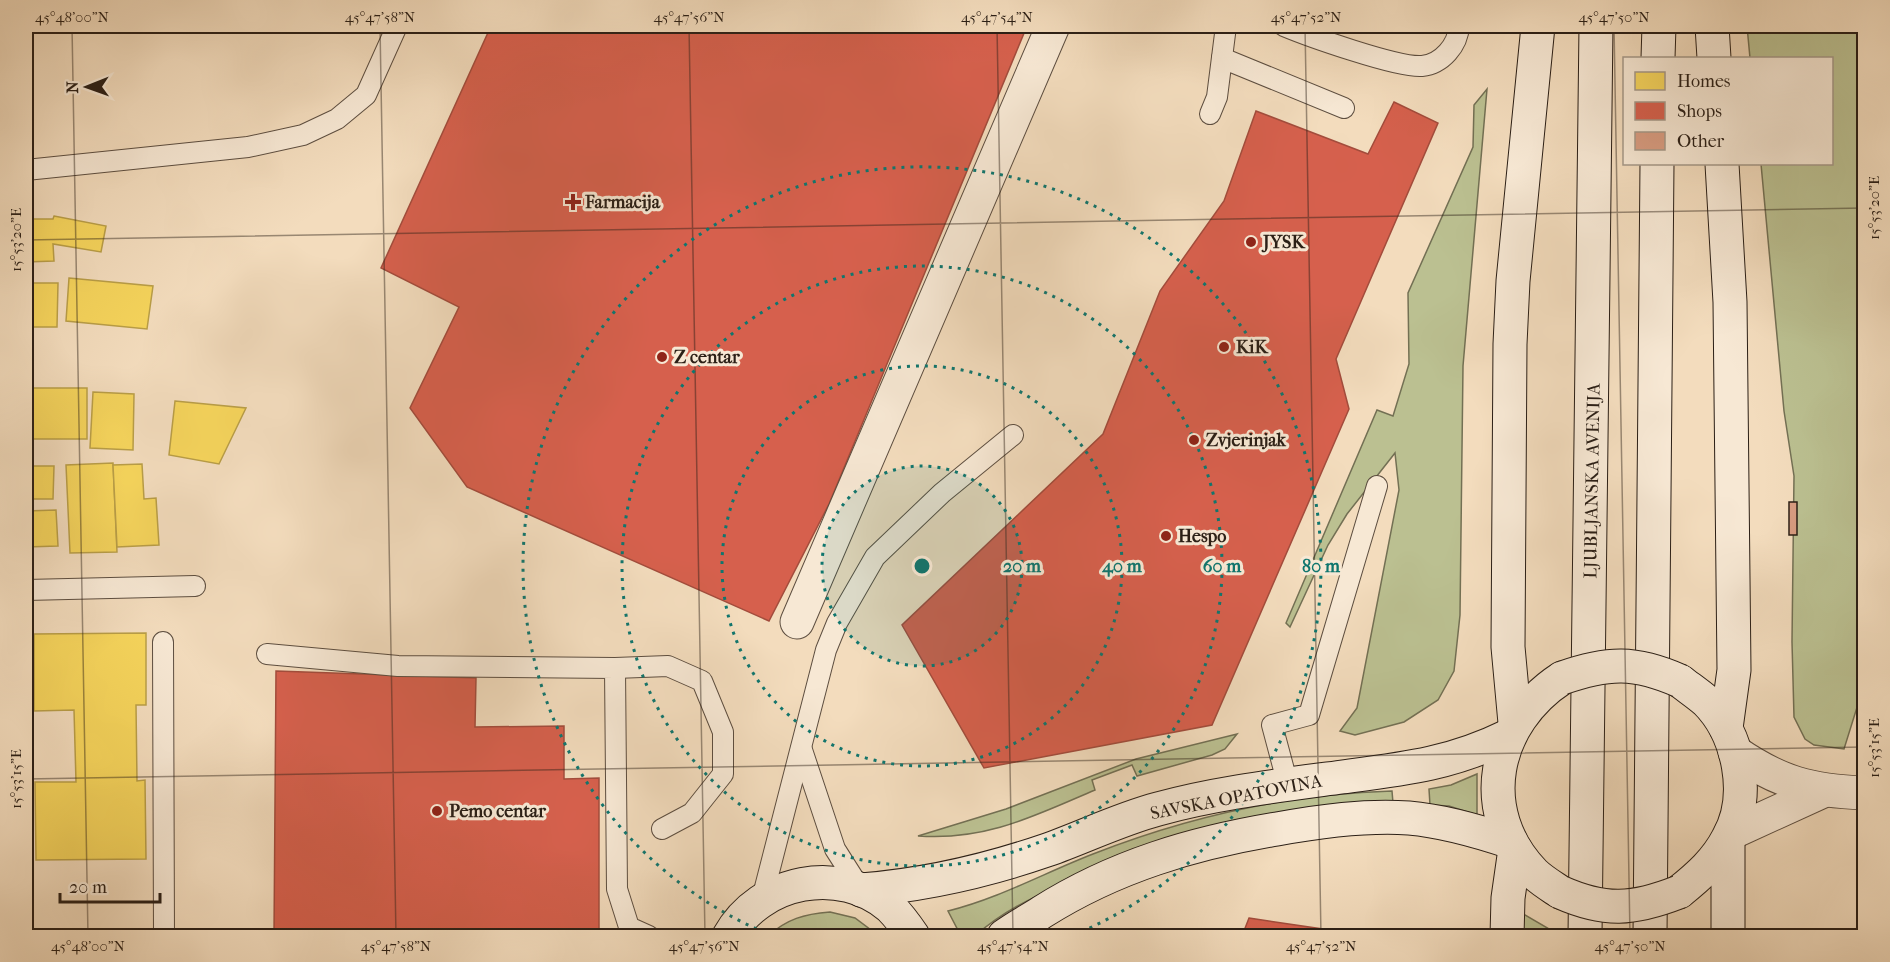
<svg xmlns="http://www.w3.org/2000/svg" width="1890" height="962" font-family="'IM FELL French Canon',serif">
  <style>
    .green { fill: #bbc091; stroke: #737054; stroke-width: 1.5 }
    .homes { fill: #f6d55c; stroke: #b99e47; stroke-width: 1.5 }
    .shops { fill: #d6604d; stroke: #a34c3c; stroke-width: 1.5 }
    .building { fill: #d89c81; stroke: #2b1f16; stroke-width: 1.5 }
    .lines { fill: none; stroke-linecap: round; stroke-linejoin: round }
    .lane-casing { stroke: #5d4e40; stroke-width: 22 }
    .street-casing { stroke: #5d4e40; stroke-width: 35 }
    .secondary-casing { stroke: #2b1f16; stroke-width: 35 }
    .lane { stroke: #f7e8d4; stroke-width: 20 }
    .street { stroke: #f7e8d4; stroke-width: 33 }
    .secondary { stroke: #f7e8d4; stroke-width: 33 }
    .secondary-bridge-casing { stroke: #2b1f16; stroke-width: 35; stroke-linecap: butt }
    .secondary-bridge { stroke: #f7e8d4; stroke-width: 33 }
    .ticks { fill: none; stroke: #2b1f16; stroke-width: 1.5; stroke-opacity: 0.45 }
    .ring { fill: none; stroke: #0f766e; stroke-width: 3; stroke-dasharray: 3 6 }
    .poi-dot { fill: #8f2418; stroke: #f7e8d4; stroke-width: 2 }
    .labels { text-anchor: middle; stroke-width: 6; stroke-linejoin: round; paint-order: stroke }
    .poi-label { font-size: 18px; font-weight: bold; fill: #2b1f16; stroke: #f7e8d4; text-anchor: start }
    .street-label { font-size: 18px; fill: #2b1f16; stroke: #f7e8d4 }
    .centre { fill: #0f766e; stroke: #f7e8d4; stroke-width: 3 }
    .ring-label { font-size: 18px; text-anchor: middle; font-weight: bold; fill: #0f766e; stroke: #f7e8d4; stroke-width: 6; stroke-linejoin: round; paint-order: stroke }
    .neatline { fill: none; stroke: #2b1f16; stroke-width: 2 }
    .ticks-label { font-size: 15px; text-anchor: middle; fill: #2b1f16 }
  </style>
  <rect width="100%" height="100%" fill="#f3dcbd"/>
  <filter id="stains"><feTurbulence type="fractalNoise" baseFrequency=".00333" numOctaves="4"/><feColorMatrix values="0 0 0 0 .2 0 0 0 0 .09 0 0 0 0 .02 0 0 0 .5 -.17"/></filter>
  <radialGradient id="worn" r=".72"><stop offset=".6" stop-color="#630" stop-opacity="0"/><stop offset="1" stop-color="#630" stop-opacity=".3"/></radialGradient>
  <g class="green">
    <path d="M1747,26H1864V685L1844,749L1814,745L1805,739L1794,717L1792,642L1794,476L1784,411L1761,164H1832V58H1750Z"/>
    <path d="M1487,89L1463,366L1460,615L1454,671L1438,700L1404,722L1355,735L1340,731L1357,708L1399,490L1395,453L1347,514L1328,545L1290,627L1286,623L1377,410L1393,416L1409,364L1408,293L1473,147L1474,105Z"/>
    <path d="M1237,734L1225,749L1212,755L1137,776L1132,765L1092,780L1095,790C1034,816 986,841 918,836L1006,809L1136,759Z"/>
    <path d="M1477,774V815L1449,806L1430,805L1429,789L1451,785Z"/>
    <path d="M1392,791L1393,803C1329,818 1265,833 1202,848C1122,868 1038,880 975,936H961L948,911C1000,898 1044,873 1093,854C1190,816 1288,794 1392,791Z"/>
    <path d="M830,912L855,918L879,936H768C787,919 804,914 830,912Z"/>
    <path d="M1520,912L1551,930L1557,936H1520Z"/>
  </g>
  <g class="homes">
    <path d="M54,216L106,226L101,252L53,244L54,261L26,262V219H53Z"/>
    <path d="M69,278L153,286L147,329L66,321Z"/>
    <path d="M26,283H58L57,327H26Z"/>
    <rect x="26" y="388" width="61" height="51"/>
    <path d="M93,392L134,394L133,450L90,448Z"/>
    <path d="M175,401L246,408L219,464L169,455Z"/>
    <path d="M113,463L117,552L70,553L66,465Z"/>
    <path d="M142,464L144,499L156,498L159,545L117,547L113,465Z"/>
    <path d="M30,466H54L53,499H26V471H30Z"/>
    <path d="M56,510L58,546L26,547V511Z"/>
    <path d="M146,633V705H136L137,781L145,780L146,859L36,860L35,782H76L74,710L34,711V634Z"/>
    <path d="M149,931V936H36V933Z"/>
  </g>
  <g class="shops">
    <path d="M491,26H1027L829,504L769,621L467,487L410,408L459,307L381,268Z"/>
    <path d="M1394,102L1438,123L1336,359L1349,409L1212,725L984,768L902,625L1103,434L1160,291L1224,201L1256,111L1368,154Z"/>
    <path d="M276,671L476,678L475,727L564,726V779L599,778V936H274Z"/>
    <path d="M1249,918L1336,931L1335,936H1242Z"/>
  </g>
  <rect class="building" x="1789" y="502" width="8" height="33"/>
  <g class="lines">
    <defs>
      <g id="lane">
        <path d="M1284,26C1308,36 1398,68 1422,66C1442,64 1458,45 1459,26"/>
        <path d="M1222,58L1344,108"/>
        <path d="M1210,114L1217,97L1226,26"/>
        <path d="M26,170L248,147L303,135L337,119L366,95L397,26"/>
        <path d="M26,590L195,586"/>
        <path d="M163,642L164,936"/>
        <path d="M267,654L398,666L615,668L617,889L629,927L649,936"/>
        <path d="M615,668L668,666L702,681L723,732V774L692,813L662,829"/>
        <path d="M802,750L835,849L861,890"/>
        <path d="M1288,785L1272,725L1309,715L1377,486"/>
        <path d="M762,899L826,650L837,623L875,557L942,493L1013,435"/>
      </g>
      <g id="street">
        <path d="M797,622L1053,26"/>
        <path d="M1735,752C1780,783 1811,791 1864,793"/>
        <path d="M1731,833L1823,791"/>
      </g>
      <g id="secondary">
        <path d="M1712,26L1714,58"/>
        <path d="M1658,58L1659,26"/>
        <path d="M1722,164L1730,302L1734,670L1726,728"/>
        <path d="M1515,723L1508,647L1510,344L1513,281L1538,26"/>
        <path d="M1728,840V936"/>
        <path d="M861,890C925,885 986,871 1047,850C1084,837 1120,819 1158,809C1215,793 1283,785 1342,777C1404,769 1451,764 1508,736"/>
        <path d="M1560,892C1551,886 1541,880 1534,873C1474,811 1493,723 1562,678"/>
        <path d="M1679,892C1699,876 1716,861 1728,838C1752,796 1739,734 1706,701C1698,694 1689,688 1680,681"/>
        <path d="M729,936C760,880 840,864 890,907C898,915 907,927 913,936"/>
        <path d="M1004,936C1016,927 1030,920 1042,912C1115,866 1193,843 1277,829C1321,821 1365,815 1409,818C1444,821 1478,831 1511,842"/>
        <path d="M1507,936L1508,898L1515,849"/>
        <path d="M1585,936L1596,26"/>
        <path d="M1650,936L1657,164"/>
      </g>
    </defs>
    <use href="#lane" class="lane-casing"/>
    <use href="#street" class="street-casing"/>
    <use href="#secondary" class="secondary-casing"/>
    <use href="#lane" class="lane"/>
    <use href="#street" class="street"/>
    <use href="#secondary" class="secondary"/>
    <defs>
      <g id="secondary-bridge">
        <path d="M1562,678C1608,662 1635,661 1680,681"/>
        <path d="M1560,892C1605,912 1633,910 1679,892"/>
      </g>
    </defs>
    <use href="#secondary-bridge" class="secondary-bridge-casing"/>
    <use href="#secondary-bridge" class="secondary-bridge"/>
  </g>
  <path class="ticks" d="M72,26L88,936M380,26L396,936M689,26L705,936M997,26L1013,936M1305,26L1321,936M1614,26L1630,936M26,240L1864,208M26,779L1864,747"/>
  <circle cx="922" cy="566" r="100" fill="#0f766e" fill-opacity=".12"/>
  <g class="ring">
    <circle cx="922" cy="566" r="100"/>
    <circle cx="922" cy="566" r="200"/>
    <circle cx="922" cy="566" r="300"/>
    <path d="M773 936A399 399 0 1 1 1071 936"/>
  </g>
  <g class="poi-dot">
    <path d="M570 193h6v6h6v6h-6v6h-6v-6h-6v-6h6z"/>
    <circle cx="1251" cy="242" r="6"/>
    <circle cx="1224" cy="347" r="6"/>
    <circle cx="662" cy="357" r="6"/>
    <circle cx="1194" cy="440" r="6"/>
    <circle cx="1166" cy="536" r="6"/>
    <circle cx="437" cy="811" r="6"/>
  </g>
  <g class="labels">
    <g class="poi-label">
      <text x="585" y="208">Farmacija</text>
      <text x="1263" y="248">JYSK</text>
      <text x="1236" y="353">KiK</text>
      <text x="674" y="363">Z centar</text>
      <text x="1206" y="446">Zvjerinjak</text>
      <text x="1178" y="542">Hespo</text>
      <text x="449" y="817">Pemo centar</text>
    </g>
    <g class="street-label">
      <text transform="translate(1592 481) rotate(-89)" y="6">LJUBLJANSKA AVENIJA</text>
      <text transform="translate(1236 797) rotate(-11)" y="6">SAVSKA OPATOVINA</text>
    </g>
  </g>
  <circle cx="922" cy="566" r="9" class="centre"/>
  <g class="ring-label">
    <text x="1022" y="572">20 m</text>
    <text x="1122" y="572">40 m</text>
    <text x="1222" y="572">60 m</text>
    <text x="1321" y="572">80 m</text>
  </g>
  <rect width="1890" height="962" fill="none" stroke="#f3dcbd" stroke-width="66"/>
  <rect x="1623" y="57" width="210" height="108" fill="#f7e8d4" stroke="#a59888" stroke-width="1.5"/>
  <rect x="1635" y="72" width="30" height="18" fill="#f6d55c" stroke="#a59888" stroke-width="1.5"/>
  <text x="1677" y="87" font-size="18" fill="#2b1f16">Homes</text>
  <rect x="1635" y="102" width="30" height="18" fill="#d6604d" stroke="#a59888" stroke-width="1.5"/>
  <text x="1677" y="117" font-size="18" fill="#2b1f16">Shops</text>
  <rect x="1635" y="132" width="30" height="18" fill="#d89c81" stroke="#a59888" stroke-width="1.5"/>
  <text x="1677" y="147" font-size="18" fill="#2b1f16">Other</text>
  <g transform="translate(87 87) rotate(269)" stroke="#f7e8d4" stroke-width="4.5" paint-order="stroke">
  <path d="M0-4.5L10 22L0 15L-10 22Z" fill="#2b1f16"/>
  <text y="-9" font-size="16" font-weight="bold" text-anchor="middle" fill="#2b1f16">N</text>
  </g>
  <path d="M60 893v9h100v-9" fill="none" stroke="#2b1f16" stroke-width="3"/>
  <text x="69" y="893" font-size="18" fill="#2b1f16" stroke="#f7e8d4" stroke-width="4.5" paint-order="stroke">20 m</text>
  <rect x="33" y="33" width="1824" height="896" class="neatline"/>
  <g class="ticks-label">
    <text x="72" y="22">45°48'00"N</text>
    <text x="380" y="22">45°47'58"N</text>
    <text x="689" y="22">45°47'56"N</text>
    <text x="997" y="22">45°47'54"N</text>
    <text x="1306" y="22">45°47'52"N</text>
    <text x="1614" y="22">45°47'50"N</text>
    <text transform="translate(1874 208) rotate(-90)" y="5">15°53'20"E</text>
    <text transform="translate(16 240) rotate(-90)" y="5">15°53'20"E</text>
    <text transform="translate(1874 748) rotate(-90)" y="5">15°53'15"E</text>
    <text transform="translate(16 779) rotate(-90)" y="5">15°53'15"E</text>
    <text x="88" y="951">45°48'00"N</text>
    <text x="396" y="951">45°47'58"N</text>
    <text x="704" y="951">45°47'56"N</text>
    <text x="1013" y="951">45°47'54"N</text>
    <text x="1321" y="951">45°47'52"N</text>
    <text x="1630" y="951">45°47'50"N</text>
  </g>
  <rect width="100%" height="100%" filter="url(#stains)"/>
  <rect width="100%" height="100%" fill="url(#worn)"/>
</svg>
